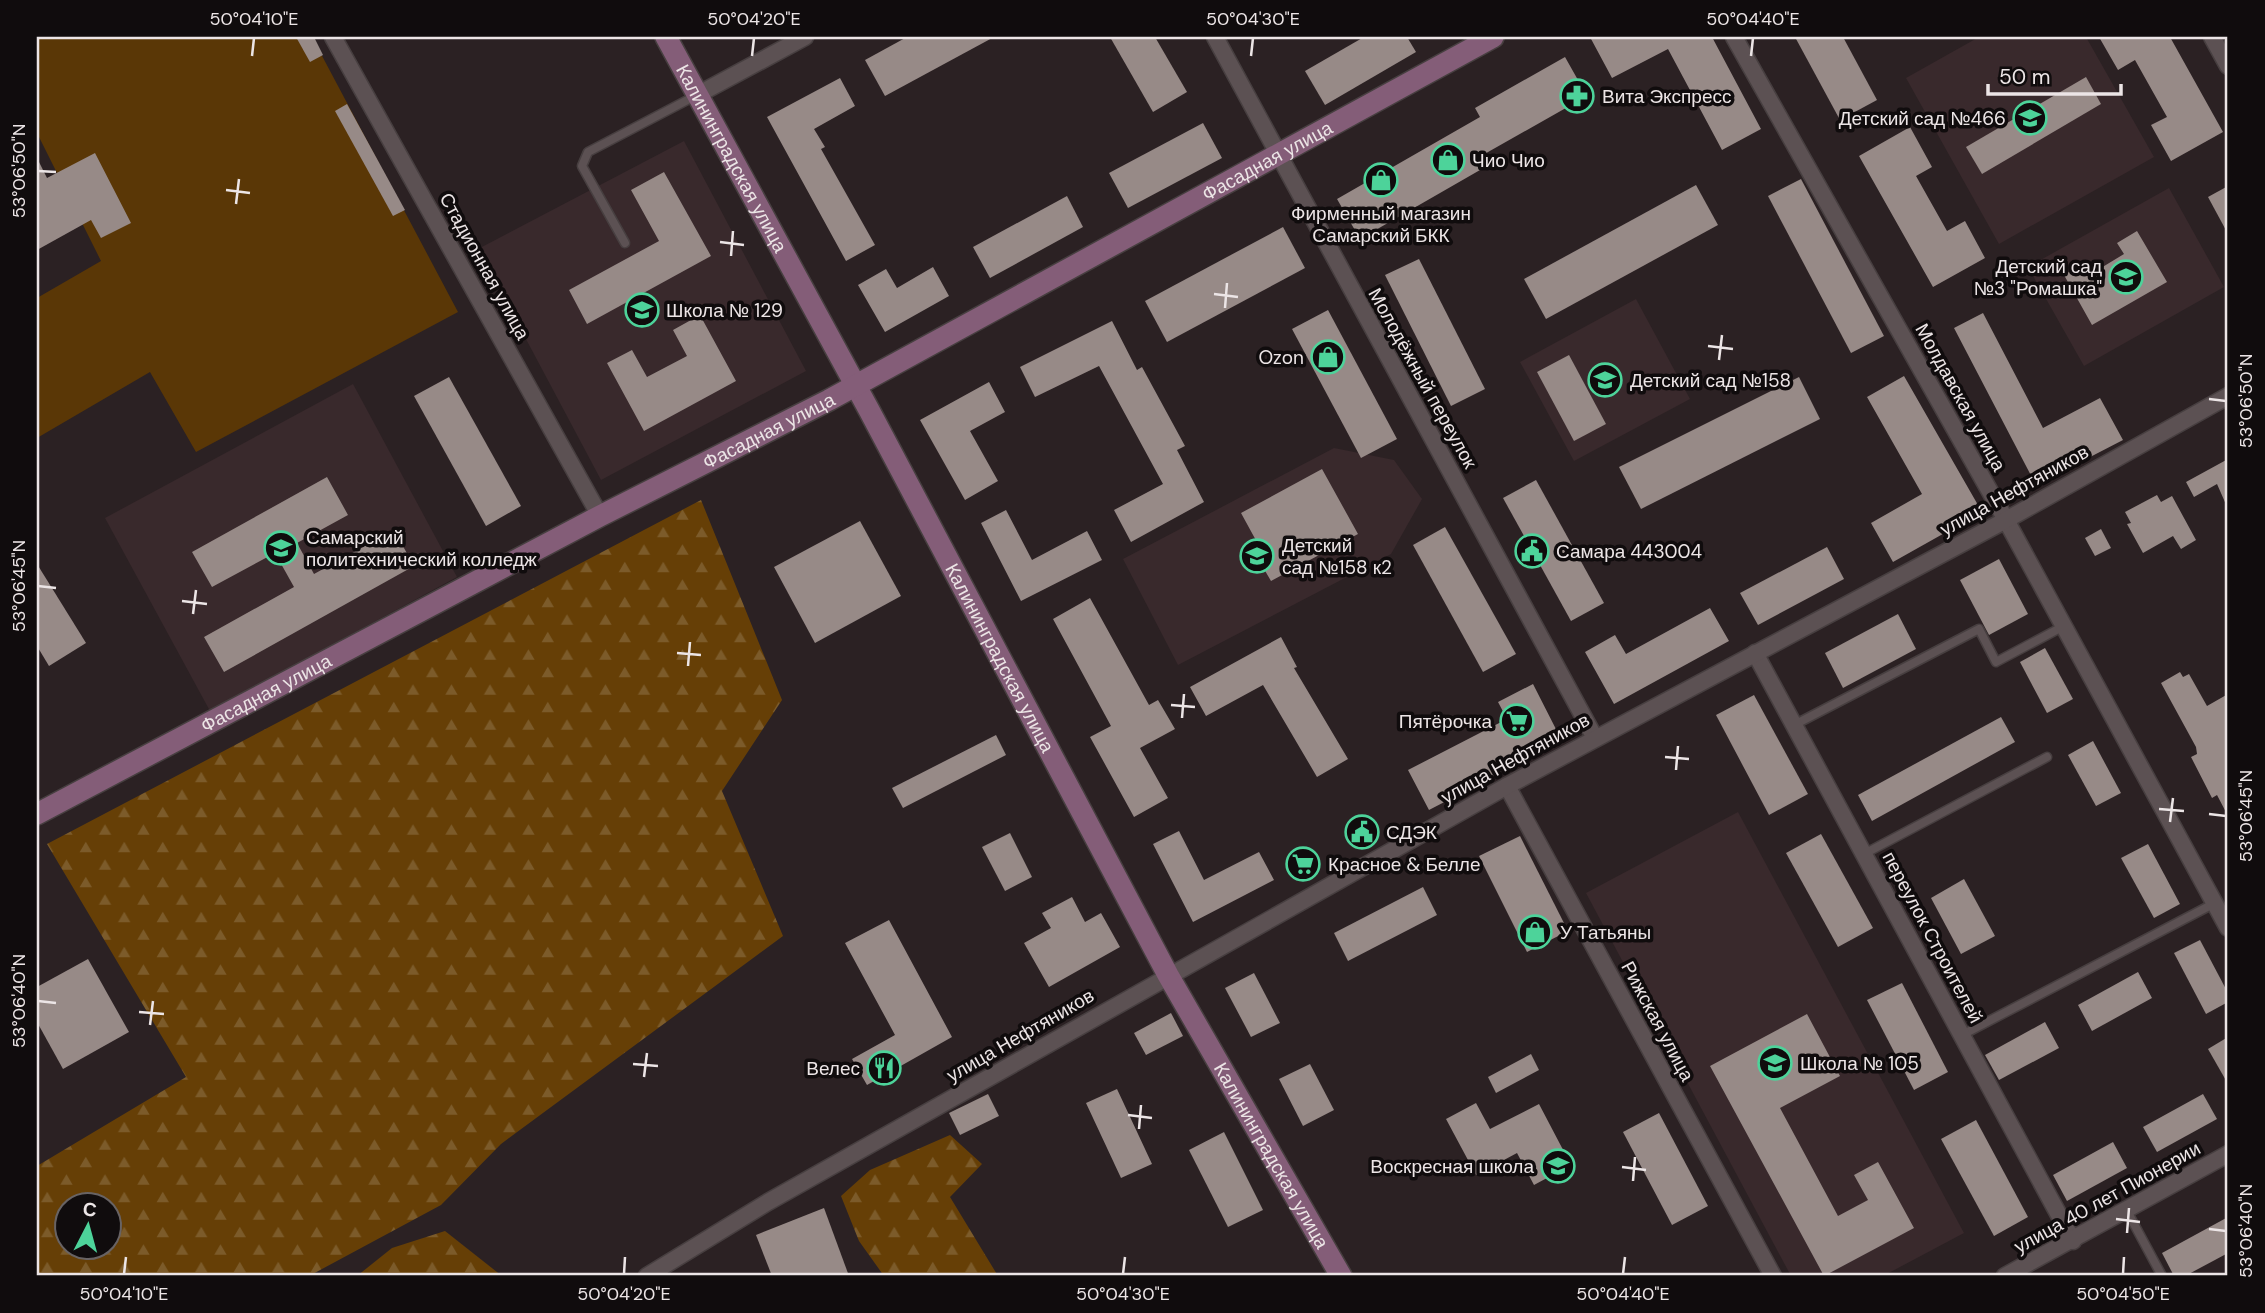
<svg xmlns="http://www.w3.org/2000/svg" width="2265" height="1313" font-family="'DM Sans',sans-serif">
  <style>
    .built { fill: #39292c }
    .green { fill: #5a3706 }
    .forest { fill: url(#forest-firs); fill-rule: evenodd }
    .building { fill: #978a87 }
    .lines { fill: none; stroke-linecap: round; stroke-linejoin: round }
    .lane-casing { stroke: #473f40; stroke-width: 11 }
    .street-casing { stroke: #473f40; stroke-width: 19 }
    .secondary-casing { stroke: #473f40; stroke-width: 24 }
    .lane { stroke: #5c5153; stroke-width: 8 }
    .street { stroke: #5c5153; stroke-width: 16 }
    .secondary { stroke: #845d78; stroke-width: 21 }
    .ticks { fill: none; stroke: #ece5e6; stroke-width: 2.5 }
    .labels { text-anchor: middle; stroke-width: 7; stroke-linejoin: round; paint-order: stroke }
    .poi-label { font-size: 19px; fill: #ece5e6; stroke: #100c0d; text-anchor: start }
    .street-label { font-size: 19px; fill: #ece5e6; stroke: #100c0d }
    .neatline { fill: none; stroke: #ece5e6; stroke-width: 2.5 }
    .ticks-label { font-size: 18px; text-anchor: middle; fill: #ece5e6 }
  </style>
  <defs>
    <pattern id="forest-firs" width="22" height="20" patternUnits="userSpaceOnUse" patternTransform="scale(1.75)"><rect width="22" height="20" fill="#663f06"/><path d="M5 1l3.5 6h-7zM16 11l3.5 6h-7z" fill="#7c5b2a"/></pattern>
  </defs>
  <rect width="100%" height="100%" fill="#2b2123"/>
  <g class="built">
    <path d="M1979,37H2086L2154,157L1999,244L1906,78Z"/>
    <path d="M684,141L806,371L601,480L478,249Z"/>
    <path d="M2169,188L2224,287L2084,366L2028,267Z"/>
    <path d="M1636,299L1690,399L1574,461L1520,362Z"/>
    <path d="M353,384L457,577L210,711L105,518Z"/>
    <path d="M1334,448L1394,460L1422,499L1391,554L1178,665L1123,559Z"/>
    <path d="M1738,812L1964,1233L1883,1276H1791L1586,893Z"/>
  </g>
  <path class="green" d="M37,37H312L458,312L196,452L150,372L37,438V298L101,261L37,133Z"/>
  <g class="forest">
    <path d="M701,500L782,700L722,791L783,936L501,1144L441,1205L309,1276H37V1166L186,1077L47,844ZM66,1204H108V1246H66Z"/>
    <path d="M950,1135L982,1164L950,1197L998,1276H884L859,1241L841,1196L870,1170Z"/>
    <path d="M445,1231L502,1276H357L392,1248Z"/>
  </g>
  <g class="building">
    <path d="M296,37H314L323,55L310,62Z"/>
    <path d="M907,37H994L885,96L865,60Z"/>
    <path d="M1110,37H1155L1187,92L1153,112Z"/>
    <path d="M1364,37H1407L1416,52L1325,105L1305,71Z"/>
    <path d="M1590,37H1712L1761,129L1722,150L1668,49L1612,78Z"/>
    <path d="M1795,37H1843L1877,100L1840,120Z"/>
    <path d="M2099,37H2170L2223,132L2171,161L2151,125L2167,117L2135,60L2118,70Z"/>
    <path d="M1565,57L1587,96L1481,156L1487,166L1360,239L1337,199L1480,117L1475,108Z"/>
    <path d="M2086,77L2101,104L1982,174L1966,147Z"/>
    <path d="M840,78L855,106L814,129L825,147L821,149L875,245L846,261L767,117Z"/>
    <path d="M347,104L405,210L393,216L335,111Z"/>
    <path d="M1203,123L1222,158L1128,208L1109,173Z"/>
    <path d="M1910,127L1932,167L1916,176L1947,231L1965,221L1985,258L1933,287L1859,156Z"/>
    <path d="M95,153L131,223L101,238L91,220L37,250V158L47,178Z"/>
    <path d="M664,172L711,256L587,324L569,290L659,241L631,190Z"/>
    <path d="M1801,179L1884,336L1851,353L1768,196Z"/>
    <path d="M1696,185L1718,225L1546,319L1524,279Z"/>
    <path d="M2228,186V234L2208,197Z"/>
    <path d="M1067,196L1083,227L990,278L973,247Z"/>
    <path d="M1283,227L1305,268L1167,342L1145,301Z"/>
    <path d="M2137,231L2167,282L2092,325L2064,275L2084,263L2091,274L2124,254L2117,243Z"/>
    <path d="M1419,259L1485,389L1451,406L1385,275Z"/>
    <path d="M933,267L949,296L885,332L858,285L886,269L897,288Z"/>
    <path d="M1328,310L1397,439L1361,458L1292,329Z"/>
    <path d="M1983,313L2043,428L2100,398L2123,440L2036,485L1954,328Z"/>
    <path d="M700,315L736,381L644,431L607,363L632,350L647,377L687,356L673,330Z"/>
    <path d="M1112,321L1137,370L1142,367L1185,446L1177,450L1204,502L1131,542L1114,510L1163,484L1099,366L1035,397L1020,367Z"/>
    <path d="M1569,355L1606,424L1574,441L1537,372Z"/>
    <path d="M1904,376L1982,512L1893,562L1871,523L1922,494L1867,397Z"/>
    <path d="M449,377L521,506L486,526L414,396Z"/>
    <path d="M1799,377L1820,419L1641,509L1619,467Z"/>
    <path d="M989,382L1005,412L970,431L998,481L965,500L920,420Z"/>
    <path d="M2228,459V509L2217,484L2194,497L2186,482Z"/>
    <path d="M1322,469L1358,534L1271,581L1264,569L1270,566L1241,513Z"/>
    <path d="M327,477L348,515L297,543L314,574L394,530L414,566L224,672L204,637L294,587L275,553L212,587L192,552Z"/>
    <path d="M1536,480L1604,603L1571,621L1503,498Z"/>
    <path d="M2157,495L2161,502L2172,496L2196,540L2181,549L2173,536L2143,553L2127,524L2131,523L2125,512Z"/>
    <path d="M1006,510L1032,560L1087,531L1102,560L1021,601L981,523Z"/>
    <path d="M860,521L901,596L815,643L774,567Z"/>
    <path d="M1445,527L1516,654L1483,672L1413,545Z"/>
    <path d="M2101,529L2111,548L2095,556L2085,538Z"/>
    <path d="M1827,547L1844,579L1758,625L1740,593Z"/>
    <path d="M1999,559L2028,614L1989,635L1960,580Z"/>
    <path d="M37,564L86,643L49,666L37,646Z"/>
    <path d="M1090,598L1149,705L1158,700L1175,729L1140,748L1168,798L1134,817L1090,737L1111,726L1053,619Z"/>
    <path d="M1710,608L1729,641L1614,704L1585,652L1615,635L1626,654Z"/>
    <path d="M1898,614L1916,649L1843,688L1825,653Z"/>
    <path d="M1281,637L1297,667L1294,668L1348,759L1317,777L1263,685L1206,716L1190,687Z"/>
    <path d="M2045,648L2073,699L2047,713L2020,662Z"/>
    <path d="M2180,672L2183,677L2189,674L2207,706L2228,694V816L2217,795L2212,798L2191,757L2197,754L2196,747L2161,683Z"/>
    <path d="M1533,684L1562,741L1429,810L1408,770L1507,719L1498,702Z"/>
    <path d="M1754,695L1808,794L1769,815L1716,715Z"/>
    <path d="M2001,717L2015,742L1872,821L1858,795Z"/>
    <path d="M996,735L1006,755L903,808L892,788Z"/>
    <path d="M2093,741L2121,793L2096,806L2068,755Z"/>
    <path d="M1179,831L1204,880L1259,852L1274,880L1193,922L1153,844Z"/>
    <path d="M1010,833L1032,877L1005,891L982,847Z"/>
    <path d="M1821,834L1873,928L1838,947L1786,853Z"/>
    <path d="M1520,836L1568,931L1527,952L1479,856Z"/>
    <path d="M2148,844L2180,904L2154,918L2121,858Z"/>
    <path d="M1964,879L1995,936L1961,954L1931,898Z"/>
    <path d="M1423,887L1437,915L1348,961L1334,933Z"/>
    <path d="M1072,897L1085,922L1101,913L1120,947L1049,987L1024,943L1051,928L1042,913Z"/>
    <path d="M889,920L952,1037L867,1085L852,1059L895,1035L845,943Z"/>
    <path d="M2200,940L2228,993V1002L2206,1014L2174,953Z"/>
    <path d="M88,959L129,1032L63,1069L37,1022V987Z"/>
    <path d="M2138,972L2152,998L2092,1031L2078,1005Z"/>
    <path d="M1254,973L1280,1023L1251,1037L1225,988Z"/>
    <path d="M1902,983L1948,1072L1914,1090L1867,1000Z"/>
    <path d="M1171,1013L1183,1036L1146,1055L1134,1033Z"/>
    <path d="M1807,1014L1840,1076L1780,1108L1838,1216L1868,1200L1854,1175L1878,1162L1914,1228L1824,1276L1710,1066Z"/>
    <path d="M2045,1022L2059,1048L1999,1080L1985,1055Z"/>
    <path d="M2228,1037V1084L2208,1049Z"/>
    <path d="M1531,1054L1539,1070L1496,1093L1488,1077Z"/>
    <path d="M1310,1064L1334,1110L1303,1126L1279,1079Z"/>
    <path d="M1117,1089L1152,1164L1121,1178L1086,1103Z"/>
    <path d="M988,1094L999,1116L960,1135L949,1113Z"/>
    <path d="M2203,1094L2217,1119L2157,1152L2143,1127Z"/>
    <path d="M1476,1103L1490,1129L1539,1104L1571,1165L1534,1185L1517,1153L1476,1175L1446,1119Z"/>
    <path d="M1659,1113L1708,1206L1672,1225L1623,1132Z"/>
    <path d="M1976,1120L2028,1217L1994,1236L1941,1139Z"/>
    <path d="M1224,1132L1263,1210L1228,1227L1189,1150Z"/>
    <path d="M2113,1142L2127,1168L2067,1201L2053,1175Z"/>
    <path d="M824,1208L849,1276H772L756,1235Z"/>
    <path d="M2228,1217V1253L2185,1276H2174L2162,1253Z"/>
  </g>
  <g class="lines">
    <defs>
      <g id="lane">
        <path d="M625,243L582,166L588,152L697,95"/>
        <path d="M1794,725L1979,629L1996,662L2064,626"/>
        <path d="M1864,854L2047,757"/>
        <path d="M1962,1035L2215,903"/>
        <path d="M2127,1211L2162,1276"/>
      </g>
      <g id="street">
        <path d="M333,37L600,516"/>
        <path d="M1215,37L1595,738"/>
        <path d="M1734,37L2006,520L2228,928"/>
        <path d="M2212,37L2228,66"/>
        <path d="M697,95L805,37"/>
        <path d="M1755,653L2073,1241"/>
        <path d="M1507,786L1773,1276"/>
        <path d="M647,1276L768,1202L1507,786L2006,520L2228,396"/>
        <path d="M2005,1276L2228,1154"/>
      </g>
      <g id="secondary">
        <path id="s1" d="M666,37L869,410L1168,975L1341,1276"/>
        <path id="s2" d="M37,814L600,516L829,400L1493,37"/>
      </g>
    </defs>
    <use href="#lane" class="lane-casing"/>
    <use href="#street" class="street-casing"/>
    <use href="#secondary" class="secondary-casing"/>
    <use href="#lane" class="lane"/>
    <use href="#street" class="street"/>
    <use href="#secondary" class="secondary"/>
  </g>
  <path class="ticks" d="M252,56L254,38M752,56L754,38M1251,56L1253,38M1751,56L1753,38M38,171L56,172M226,190L250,193M236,204L239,179M720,242L744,245M731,256L733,231M1214,294L1238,297M1225,308L1227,283M1708,346L1733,349M1719,360L1722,335M2209,399L2226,401M38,586L56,588M182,601L207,604M193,614L196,590M677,653L701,655M688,666L690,642M1171,705L1195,707M1182,718L1184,694M1665,757L1689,759M1676,770L1678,746M2159,809L2184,811M2209,814L2226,816M2170,822L2173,798M38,1001L56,1003M139,1012L164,1014M150,1025L153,1001M633,1064L658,1066M644,1077L647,1053M1128,1115L1152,1118M1139,1129L1141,1105M1622,1167L1646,1170M1633,1181L1635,1157M2116,1219L2140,1222M2209,1229L2226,1231M2127,1233L2129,1208M124,1274L126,1257M624,1274L625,1257M1123,1274L1125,1257M1623,1274L1625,1257M2123,1274L2124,1257"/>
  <defs>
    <symbol id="pharmacy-ring" viewBox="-11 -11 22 22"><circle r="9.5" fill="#100c0d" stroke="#4dd39a" stroke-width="1.5"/><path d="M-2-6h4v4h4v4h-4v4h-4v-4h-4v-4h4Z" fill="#4dd39a"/></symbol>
    <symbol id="school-ring" viewBox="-11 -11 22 22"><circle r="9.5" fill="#100c0d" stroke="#4dd39a" stroke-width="1.5"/><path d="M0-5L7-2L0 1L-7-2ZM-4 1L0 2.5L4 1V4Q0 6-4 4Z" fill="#4dd39a"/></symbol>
    <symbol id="shop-ring" viewBox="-11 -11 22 22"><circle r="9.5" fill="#100c0d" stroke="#4dd39a" stroke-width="1.5"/><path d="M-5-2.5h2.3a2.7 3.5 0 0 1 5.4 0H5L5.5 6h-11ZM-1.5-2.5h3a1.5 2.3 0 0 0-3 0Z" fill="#4dd39a"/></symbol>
    <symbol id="university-ring" viewBox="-11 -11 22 22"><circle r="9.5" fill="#100c0d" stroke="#4dd39a" stroke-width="1.5"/><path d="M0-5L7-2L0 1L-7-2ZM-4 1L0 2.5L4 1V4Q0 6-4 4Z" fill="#4dd39a"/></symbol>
    <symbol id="civic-ring" viewBox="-11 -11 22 22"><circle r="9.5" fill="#100c0d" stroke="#4dd39a" stroke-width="1.5"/><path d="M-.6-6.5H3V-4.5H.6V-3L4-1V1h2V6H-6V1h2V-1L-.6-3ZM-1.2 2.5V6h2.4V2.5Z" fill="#4dd39a"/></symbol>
    <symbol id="supermarket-ring" viewBox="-11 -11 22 22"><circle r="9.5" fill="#100c0d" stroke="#4dd39a" stroke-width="1.5"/><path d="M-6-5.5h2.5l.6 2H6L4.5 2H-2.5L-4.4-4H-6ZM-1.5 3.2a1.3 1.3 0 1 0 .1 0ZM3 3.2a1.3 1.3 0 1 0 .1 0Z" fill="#4dd39a"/></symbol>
    <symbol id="restaurant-ring" viewBox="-11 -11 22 22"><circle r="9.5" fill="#100c0d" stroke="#4dd39a" stroke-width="1.5"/><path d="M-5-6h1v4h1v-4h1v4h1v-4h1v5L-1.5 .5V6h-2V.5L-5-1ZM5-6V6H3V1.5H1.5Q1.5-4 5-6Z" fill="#4dd39a"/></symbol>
  </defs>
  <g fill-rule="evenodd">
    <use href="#pharmacy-ring" x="1558" y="77" width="38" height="38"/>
    <use href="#school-ring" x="2011" y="99" width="38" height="38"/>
    <use href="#shop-ring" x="1429" y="141" width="38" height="38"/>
    <use href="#shop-ring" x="1362" y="161" width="38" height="38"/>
    <use href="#school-ring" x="2107" y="258" width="38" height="38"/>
    <use href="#school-ring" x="623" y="291" width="38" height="38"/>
    <use href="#shop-ring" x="1309" y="338" width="38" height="38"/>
    <use href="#school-ring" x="1586" y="361" width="38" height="38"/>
    <use href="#university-ring" x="262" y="529" width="38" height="38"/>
    <use href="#civic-ring" x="1513" y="532" width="38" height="38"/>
    <use href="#school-ring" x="1238" y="537" width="38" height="38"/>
    <use href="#supermarket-ring" x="1498" y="702" width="38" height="38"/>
    <use href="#civic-ring" x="1343" y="813" width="38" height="38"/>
    <use href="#supermarket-ring" x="1284" y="845" width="38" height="38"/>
    <use href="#shop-ring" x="1516" y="913" width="38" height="38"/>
    <use href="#school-ring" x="1756" y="1044" width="38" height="38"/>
    <use href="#restaurant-ring" x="865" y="1049" width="38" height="38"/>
    <use href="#school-ring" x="1539" y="1147" width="38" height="38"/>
  </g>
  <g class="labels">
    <g class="poi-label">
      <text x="1602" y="103">Вита Экспресс</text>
      <text x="2006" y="125" text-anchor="end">Детский сад №466</text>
      <text x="1472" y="167">Чио Чио</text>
      <text x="1381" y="220" text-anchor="middle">Фирменный магазин<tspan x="1381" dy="22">Самарский БКК</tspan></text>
      <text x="2102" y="273" text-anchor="end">Детский сад<tspan x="2102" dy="22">№3 "Ромашка"</tspan></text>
      <text x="666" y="317">Школа № 129</text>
      <text x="1304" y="364" text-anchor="end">Ozon</text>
      <text x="1630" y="387">Детский сад №158</text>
      <text x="306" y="544">Самарский<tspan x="306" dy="22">политехнический колледж</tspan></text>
      <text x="1282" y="552">Детский<tspan x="1282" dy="22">сад №158 к2</tspan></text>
      <text x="1556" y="558">Самара 443004</text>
      <text x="1492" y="728" text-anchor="end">Пятёрочка</text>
      <text x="1386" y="839">СДЭК</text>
      <text x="1328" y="871">Красное &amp; Белле</text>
      <text x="1560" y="939">У Татьяны</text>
      <text x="1800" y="1070">Школа № 105</text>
      <text x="860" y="1075" text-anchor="end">Велес</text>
      <text x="1534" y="1173" text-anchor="end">Воскресная школа</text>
    </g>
    <g class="street-label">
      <text dy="7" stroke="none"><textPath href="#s1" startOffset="138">Калининградская улица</textPath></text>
      <text dy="7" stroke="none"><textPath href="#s2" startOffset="1393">Фасадная улица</textPath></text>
      <text transform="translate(485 266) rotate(61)" y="7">Стадионная улица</text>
      <text transform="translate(1423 378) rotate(61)" y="7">Молодёжный переулок</text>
      <text transform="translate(1961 397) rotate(61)" y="7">Молдавская улица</text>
      <text dy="7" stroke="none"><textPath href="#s2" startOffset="826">Фасадная улица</textPath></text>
      <text transform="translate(2014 490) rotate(-29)" y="7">улица Нефтяников</text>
      <text dy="7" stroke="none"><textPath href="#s1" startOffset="705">Калининградская улица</textPath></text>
      <text dy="7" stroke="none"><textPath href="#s2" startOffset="259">Фасадная улица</textPath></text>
      <text transform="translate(1515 758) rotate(-29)" y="7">улица Нефтяников</text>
      <text transform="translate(1933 937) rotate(62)" y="7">переулок Строителей</text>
      <text transform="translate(1658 1021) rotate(62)" y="7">Рижская улица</text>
      <text transform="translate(1020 1035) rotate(-30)" y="7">улица Нефтяников</text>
      <text dy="7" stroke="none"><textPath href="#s1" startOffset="1272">Калининградская улица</textPath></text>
      <text transform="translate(2107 1197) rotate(-29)" y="7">улица 40 лет Пионерии</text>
    </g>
  </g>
  <rect width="2265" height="1313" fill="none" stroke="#100c0d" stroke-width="77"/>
  <g transform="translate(88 1226) rotate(6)"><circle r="33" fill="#100c0d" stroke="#686364" stroke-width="2"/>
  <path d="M0-5L12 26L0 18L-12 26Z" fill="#4dd39a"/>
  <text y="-10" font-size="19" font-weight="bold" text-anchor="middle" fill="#ece5e6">С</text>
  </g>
  <path d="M1988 84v10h133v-10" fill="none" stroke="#ece5e6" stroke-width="3.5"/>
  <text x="1999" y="84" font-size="21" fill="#ece5e6" stroke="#100c0d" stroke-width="5" paint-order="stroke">50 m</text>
  <rect x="38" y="38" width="2188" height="1236" class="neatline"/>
  <g class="ticks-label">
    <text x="254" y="25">50°04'10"E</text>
    <text x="754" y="25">50°04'20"E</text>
    <text x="1253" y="25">50°04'30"E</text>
    <text x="1753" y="25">50°04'40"E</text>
    <text transform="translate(19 171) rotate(-90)" y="6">53°06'50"N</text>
    <text transform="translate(2246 401) rotate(-90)" y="6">53°06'50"N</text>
    <text transform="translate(19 586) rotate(-90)" y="6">53°06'45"N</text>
    <text transform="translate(2246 816) rotate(-90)" y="6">53°06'45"N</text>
    <text transform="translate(19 1001) rotate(-90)" y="6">53°06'40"N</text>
    <text transform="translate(2246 1231) rotate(-90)" y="6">53°06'40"N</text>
    <text x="124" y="1300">50°04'10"E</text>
    <text x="624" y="1300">50°04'20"E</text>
    <text x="1123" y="1300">50°04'30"E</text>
    <text x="1623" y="1300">50°04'40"E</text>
    <text x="2123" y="1300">50°04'50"E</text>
  </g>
</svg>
